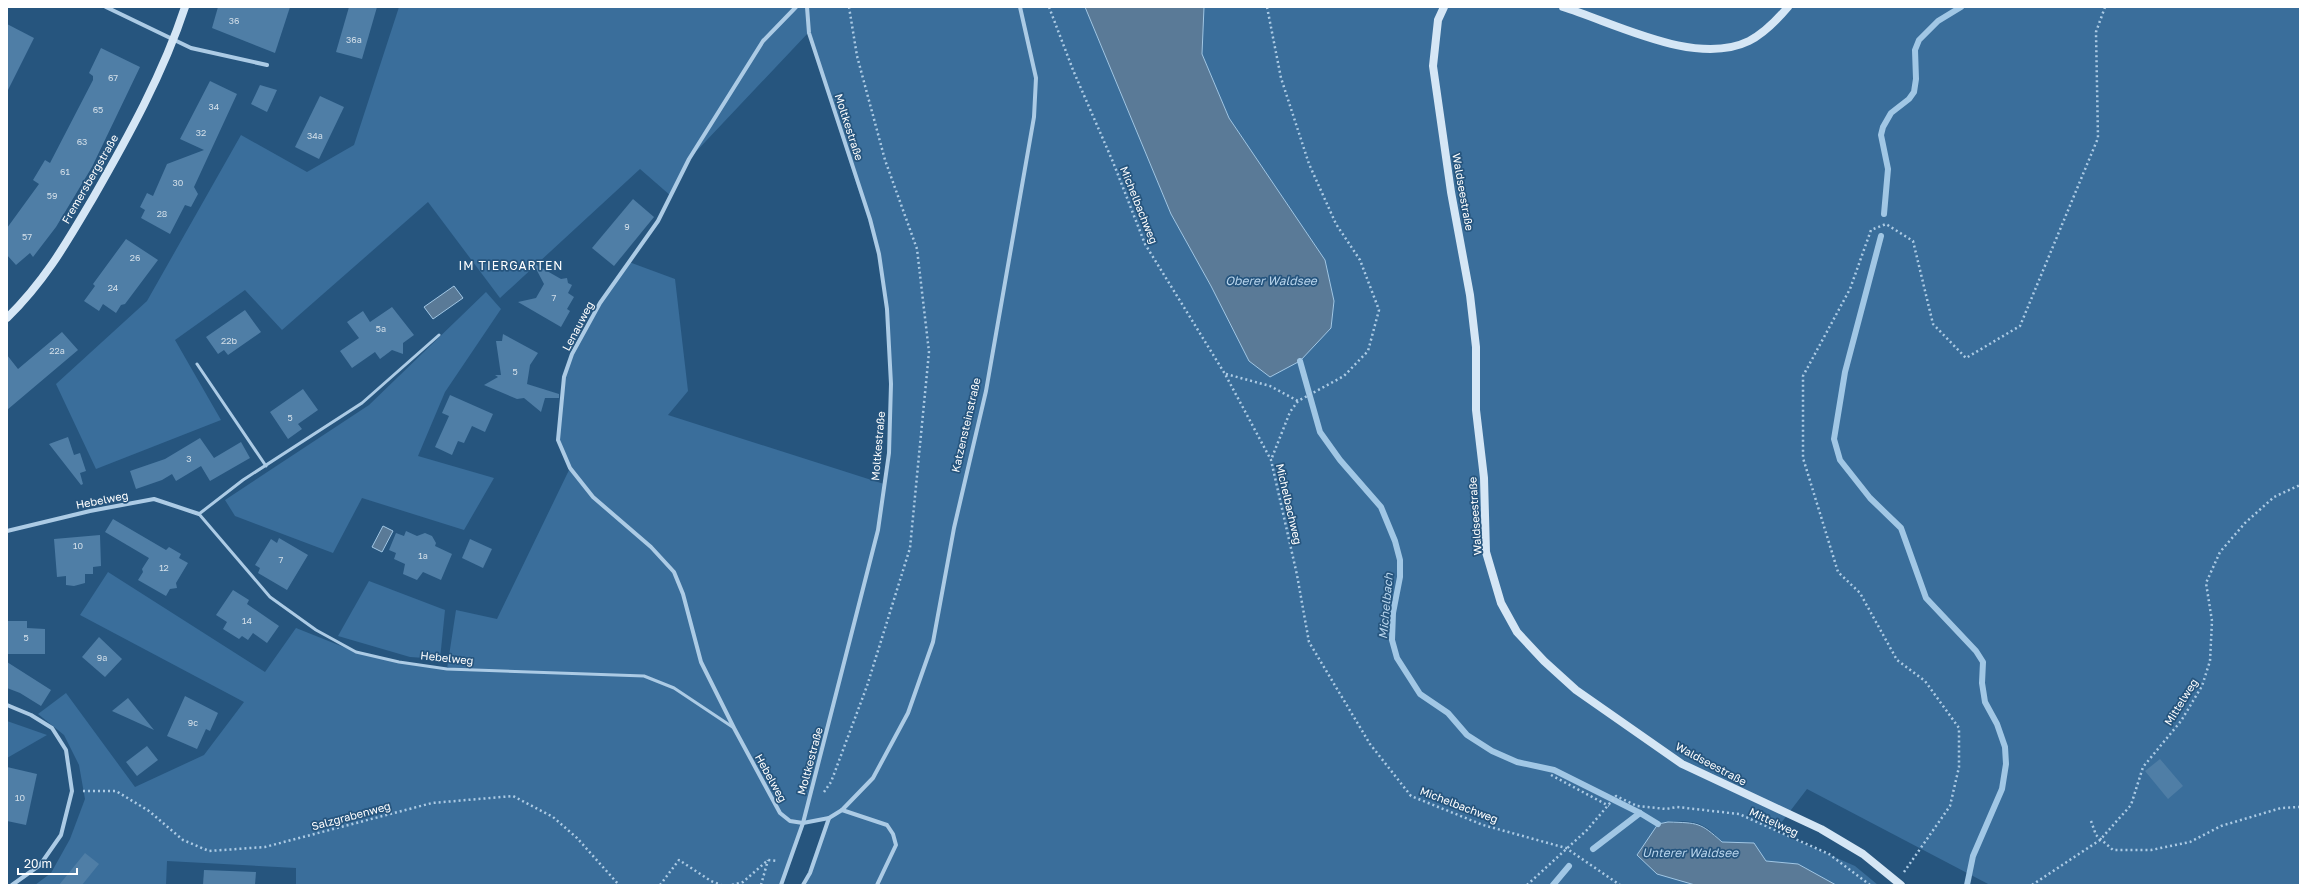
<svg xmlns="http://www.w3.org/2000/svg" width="2307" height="892" font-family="'Golos Text',sans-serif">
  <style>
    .green { fill: #3a6e9b }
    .water { fill: #5a7a97; stroke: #a1c7e5 }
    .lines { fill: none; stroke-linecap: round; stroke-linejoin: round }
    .stream { stroke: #a1c7e5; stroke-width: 6 }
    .building { fill: #4f7ea6 }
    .path { stroke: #accbe5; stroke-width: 2.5; stroke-dasharray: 2 3; stroke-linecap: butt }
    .lane { stroke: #accbe5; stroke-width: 3 }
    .street { stroke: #accbe5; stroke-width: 4 }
    .secondary { stroke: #d5e6f5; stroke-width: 8 }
    .labels { text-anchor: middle; stroke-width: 3.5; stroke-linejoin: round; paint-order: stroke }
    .number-label { font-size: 9px; fill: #d3dfe9 }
    .street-label { font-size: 11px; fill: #fff; stroke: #26557e }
    .neighbourhood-label { font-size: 12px; letter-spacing: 1px; fill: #fff; stroke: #26557e }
    .water-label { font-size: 12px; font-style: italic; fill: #b8d5ed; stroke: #26557e }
  </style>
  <rect width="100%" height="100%" fill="#26557e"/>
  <g class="green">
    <path d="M399,7H1085L1171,214L1211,286L1331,328L1334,301L1325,260L1229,118L1202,54L1204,7H2300V885H1990L1807,789L1775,831L1855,866L1878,885H1836L1798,864L1766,861L1753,843L1722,842C1717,837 1711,830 1705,827C1693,819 1671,821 1658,824L1695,885H803L810,873L829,818L803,823L781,885H296V868L167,861L166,885H35L51,873L70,839L85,799L79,765L64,735L38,714L66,693L135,787L204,755L244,702L80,615L108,572L265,672L296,628L356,652L399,662L447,669L456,610L497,619L570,468L558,440L564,377L573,354L600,303L629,262L675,279L688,391L668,415L884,484L889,453L891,384L887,309L879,254L808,33L689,159L671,196L640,169L500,298L428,202L282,330L245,290L175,340L221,420L96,469L56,384L147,301L241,135L307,172L354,145Z"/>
    <path d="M486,292L501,309L445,392L418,456L494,478L464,530L362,498L333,553L235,516L225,500L369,405Z"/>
    <path d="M369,581L445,610L440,659L410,657L338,636Z"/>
    <path d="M7,721L47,735L7,758Z"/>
  </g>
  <g class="water">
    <path d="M1085,7H1204L1202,54L1229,118L1325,260L1334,301L1331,328L1300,361L1270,377L1249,361L1211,286L1171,214Z"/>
    <path d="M454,286L463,298L433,319L424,307Z"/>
    <path d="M383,526L393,531L382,552L372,547Z"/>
    <path d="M1668,822C1698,823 1700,822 1722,842L1754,843L1766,861L1798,864L1836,885H1695L1657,874L1637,855L1658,824Z"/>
  </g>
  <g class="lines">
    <g class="stream">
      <path d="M1884,214L1888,169L1881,135L1883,127L1891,113L1909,99L1914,92L1916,79L1915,50L1919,40L1938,21L1961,7"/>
      <path d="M1881,236L1845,372L1834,439L1840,460L1870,498L1901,528L1926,598L1976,651L1983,662L1982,683L1985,702L1997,724L2005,747L2006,764L2002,789L1973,856L1967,885"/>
      <path d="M1300,361L1320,432L1340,460L1381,507L1395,541L1400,560V577L1393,613L1392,640L1397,658L1420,694L1448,713L1467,735L1492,751L1517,762L1554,770L1640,813L1658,824"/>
      <path d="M1593,849L1640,813"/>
      <path d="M1553,885L1569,866"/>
    </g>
  </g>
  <g class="building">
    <path d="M218,7H290L275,53L212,28Z"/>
    <path d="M349,7H377L362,59L336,52Z"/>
    <path d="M7,24L34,38L7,92Z"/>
    <path d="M101,48L140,67L92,167L56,227L33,257L30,253L16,265L7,255V228L39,184L33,180L45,160L50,163L93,80V76L89,73Z"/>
    <path d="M210,81L237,94L194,187L198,194L191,207L185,205L170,234L141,218L145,210L140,207L147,193L153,196L167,164L204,150L180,139Z"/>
    <path d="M260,85L277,90L267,112L251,104Z"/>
    <path d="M320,96L344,107L319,159L295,147Z"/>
    <path d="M633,199L654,217L614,266L592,248Z"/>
    <path d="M126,239L158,260L125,304L121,305L116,313L103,304L99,311L84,301L95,286L93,284Z"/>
    <path d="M533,263L561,279L567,278L568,283L572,285L568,293L574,297L567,309L570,311L561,327L518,302L536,298L544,284Z"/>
    <path d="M392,307L414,335L403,343V354L392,350L380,359L375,352L352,368L340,351L359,338L347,322L363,311L370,322Z"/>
    <path d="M245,310L261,332L228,355L224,350L218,354L206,337Z"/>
    <path d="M62,332L78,350L7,410V355L18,369Z"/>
    <path d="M503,334L538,353L530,365L527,384L559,394V398H545L541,412L524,398L517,399L484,385L498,377L495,375H501L496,341H502Z"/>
    <path d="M303,389L318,410L298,424L302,429L288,439L270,412Z"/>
    <path d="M450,395L493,414L485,432L472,426L464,443L458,441L452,455L435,447L449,416L442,413Z"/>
    <path d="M68,437L74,455L80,453L86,471L80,473L83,484L81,485L49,444Z"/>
    <path d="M200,438L214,458L241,442L250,458L210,481L201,466L176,481L172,474L162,480L136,489L130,471L165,459Z"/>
    <path d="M113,519L166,550L169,547L181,554L179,558L188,563L176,583L177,588L170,589L166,596L138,580L143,572L142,569L149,558L105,532Z"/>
    <path d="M406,531L417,536L425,533L432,536L436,543L435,546L452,554L441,580L423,572L417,580L403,574L405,564L394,559L396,553L389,550L396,533L404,536Z"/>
    <path d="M100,535L101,566L93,567V574H85V583L74,586L66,585V576L57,577L54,539Z"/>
    <path d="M279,538L308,555L287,590L258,573L260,568L255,565L271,539L277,543Z"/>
    <path d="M470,539L492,549L483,568L462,558Z"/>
    <path d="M233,590L249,600L247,604L279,626L267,643L253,633L248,640L242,636L239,639L223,629L227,622L216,615Z"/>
    <path d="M7,621H27V628L45,629V654H7Z"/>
    <path d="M99,637L122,659L105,677L82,657Z"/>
    <path d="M7,662L51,690L41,706L20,693L7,688Z"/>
    <path d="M185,696L218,713L210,731L206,729L197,749L167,736Z"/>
    <path d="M128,698L154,730L112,711Z"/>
    <path d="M147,746L158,760L137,776L126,762Z"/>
    <path d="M2160,759L2183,786L2168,799L2145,771Z"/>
    <path d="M7,767L37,774L26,825L7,821Z"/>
    <path d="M85,853L99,864L82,885H59Z"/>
    <path d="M204,870L256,872L255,885H203Z"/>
  </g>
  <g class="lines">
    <g class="path">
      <path d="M1049,7L1073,70L1113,162L1145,244L1225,374L1271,460L1297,575L1309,642L1370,744L1411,796L1483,825L1566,848L1620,885"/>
      <path d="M1267,7L1281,78L1309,164L1336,224L1360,260L1379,310L1368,351L1344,376L1298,401L1290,412L1271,460"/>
      <path d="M1226,374L1270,386L1298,401"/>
      <path d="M1551,775L1609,806"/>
      <path d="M83,791H116L149,811L183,840L209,851L265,847L432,803L513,796L553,817L577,838L619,885"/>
      <path d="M824,792L831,782L867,686L910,548L929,352L917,249L885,160L857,56L849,7"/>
      <path d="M2091,821L2096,835L2113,850H2151L2190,842L2221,826L2281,808L2300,807"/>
      <path d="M1904,872L1950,806L1959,767V728L1925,681L1897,660L1860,593L1838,572L1803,458V376L1850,289L1871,230L1886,224L1913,241L1933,324L1966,358L2020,326L2098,138L2096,32L2105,7"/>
      <path d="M660,885L679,860L711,881L721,885"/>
      <path d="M732,885L743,882L768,860L778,861"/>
      <path d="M761,885L768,860"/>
      <path d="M1527,885L1587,830L1616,796L1637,806L1666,809L1677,807L1739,814L1829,854L1870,885"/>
      <path d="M2032,885L2100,840L2131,805L2143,767L2181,721L2202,686L2210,661L2212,621L2206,583L2220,552L2245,523L2274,497L2300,485"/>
    </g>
    <g class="lane">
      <path d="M439,335L362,403L243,480L199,514L270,597L316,630L356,652L399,662L447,669L644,676L674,688L734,728"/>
      <path d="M197,364L266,466"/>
    </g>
    <g class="street">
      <path d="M106,7L191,48L267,65"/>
      <path d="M796,7L763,41L689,159L658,221L600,303L572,354L564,377L558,440L570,468L593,497L651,547L674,572L683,594L701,662L734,728L780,813L790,821L803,823L829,818L842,810L873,778L908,713L933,642L954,528L986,391L1034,117L1036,78L1020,7"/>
      <path d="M7,531L90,511L154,499L199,514"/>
      <path d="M7,705L31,715L52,728L66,750L72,791L61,835L40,865L12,885"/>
      <path d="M842,810L887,825L893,834L896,845L877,885"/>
      <path d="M781,885L803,823L878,530L889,453L891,384L887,309L879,254L870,219L809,33L807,7"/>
      <path d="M803,885L810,873L829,818"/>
    </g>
    <g class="secondary">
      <path d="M1444,7L1438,20L1433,66L1451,192L1470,295L1476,347V410L1484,478L1486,552L1501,603L1517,632L1544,661L1576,690L1682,764L1821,829L1863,854L1901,885"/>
      <path d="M1563,7C1615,23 1696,67 1749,41C1765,33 1777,20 1788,7"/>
      <path d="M7,318C45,281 67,242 93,198C128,137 163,74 185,7"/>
    </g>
  </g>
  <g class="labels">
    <g class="number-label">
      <text x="234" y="24">36</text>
      <text x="354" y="43">36a</text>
      <text x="113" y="81">67</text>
      <text x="214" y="110">34</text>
      <text x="98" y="113">65</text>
      <text x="201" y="136">32</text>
      <text x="315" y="139">34a</text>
      <text x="82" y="145">63</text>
      <text x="65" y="175">61</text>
      <text x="178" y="186">30</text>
      <text x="52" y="199">59</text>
      <text x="162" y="217">28</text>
      <text x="627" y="230">9</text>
      <text x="27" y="240">57</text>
      <text x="135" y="261">26</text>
      <text x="113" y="291">24</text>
      <text x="554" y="301">7</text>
      <text x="381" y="332">5a</text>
      <text x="229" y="344">22b</text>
      <text x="57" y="354">22a</text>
      <text x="515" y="375">5</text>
      <text x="290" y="421">5</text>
      <text x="189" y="462">3</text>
      <text x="78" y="549">10</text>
      <text x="423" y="559">1a</text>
      <text x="281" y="563">7</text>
      <text x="164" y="571">12</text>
      <text x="247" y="624">14</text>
      <text x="26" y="641">5</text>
      <text x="102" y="661">9a</text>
      <text x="193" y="726">9c</text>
      <text x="20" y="801">10</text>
    </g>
    <g class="street-label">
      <text transform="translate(849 127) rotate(72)" y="4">Moltkestraße</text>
      <text transform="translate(90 179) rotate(-60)" y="4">Fremersbergstraße</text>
      <text transform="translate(1463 192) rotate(80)" y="4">Waldseestraße</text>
      <text transform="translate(1139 205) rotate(68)" y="4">Michelbachweg</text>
      <text transform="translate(578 326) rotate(-62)" y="4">Lenauweg</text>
      <text transform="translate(966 425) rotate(-77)" y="4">Katzensteinstraße</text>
      <text transform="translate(878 446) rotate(-85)" y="4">Moltkestraße</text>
      <text transform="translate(102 500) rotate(-11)" y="4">Hebelweg</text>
      <text transform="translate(1289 504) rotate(77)" y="4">Michelbachweg</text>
      <text transform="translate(1475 516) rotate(-94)" y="4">Waldseestraße</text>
      <text transform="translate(447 658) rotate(6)" y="4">Hebelweg</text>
      <text transform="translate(2181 702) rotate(-58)" y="4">Mittelweg</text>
      <text transform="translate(810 761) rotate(-75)" y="4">Moltkestraße</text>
      <text transform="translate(1711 764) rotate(28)" y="4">Waldseestraße</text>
      <text transform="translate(771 778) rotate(61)" y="4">Hebelweg</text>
      <text transform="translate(1459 805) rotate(21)" y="4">Michelbachweg</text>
      <text transform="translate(351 816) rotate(-15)" y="4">Salzgrabenweg</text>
      <text transform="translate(1774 822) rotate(25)" y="4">Mittelweg</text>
    </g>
    <g class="neighbourhood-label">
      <text x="511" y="270">IM TIERGARTEN</text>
    </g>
    <g class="water-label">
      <text x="1271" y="285">Oberer Waldsee</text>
      <text transform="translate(1386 606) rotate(-85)" y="4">Michelbach</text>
      <text x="1690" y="857">Unterer Waldsee</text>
    </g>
  </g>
  <rect width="2307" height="892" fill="none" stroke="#ffffff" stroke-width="16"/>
  <path d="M18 868v6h59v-6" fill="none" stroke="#ffffff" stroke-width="2"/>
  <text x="24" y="868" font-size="12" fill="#ffffff" stroke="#26557e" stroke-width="3" paint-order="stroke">20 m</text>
</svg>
